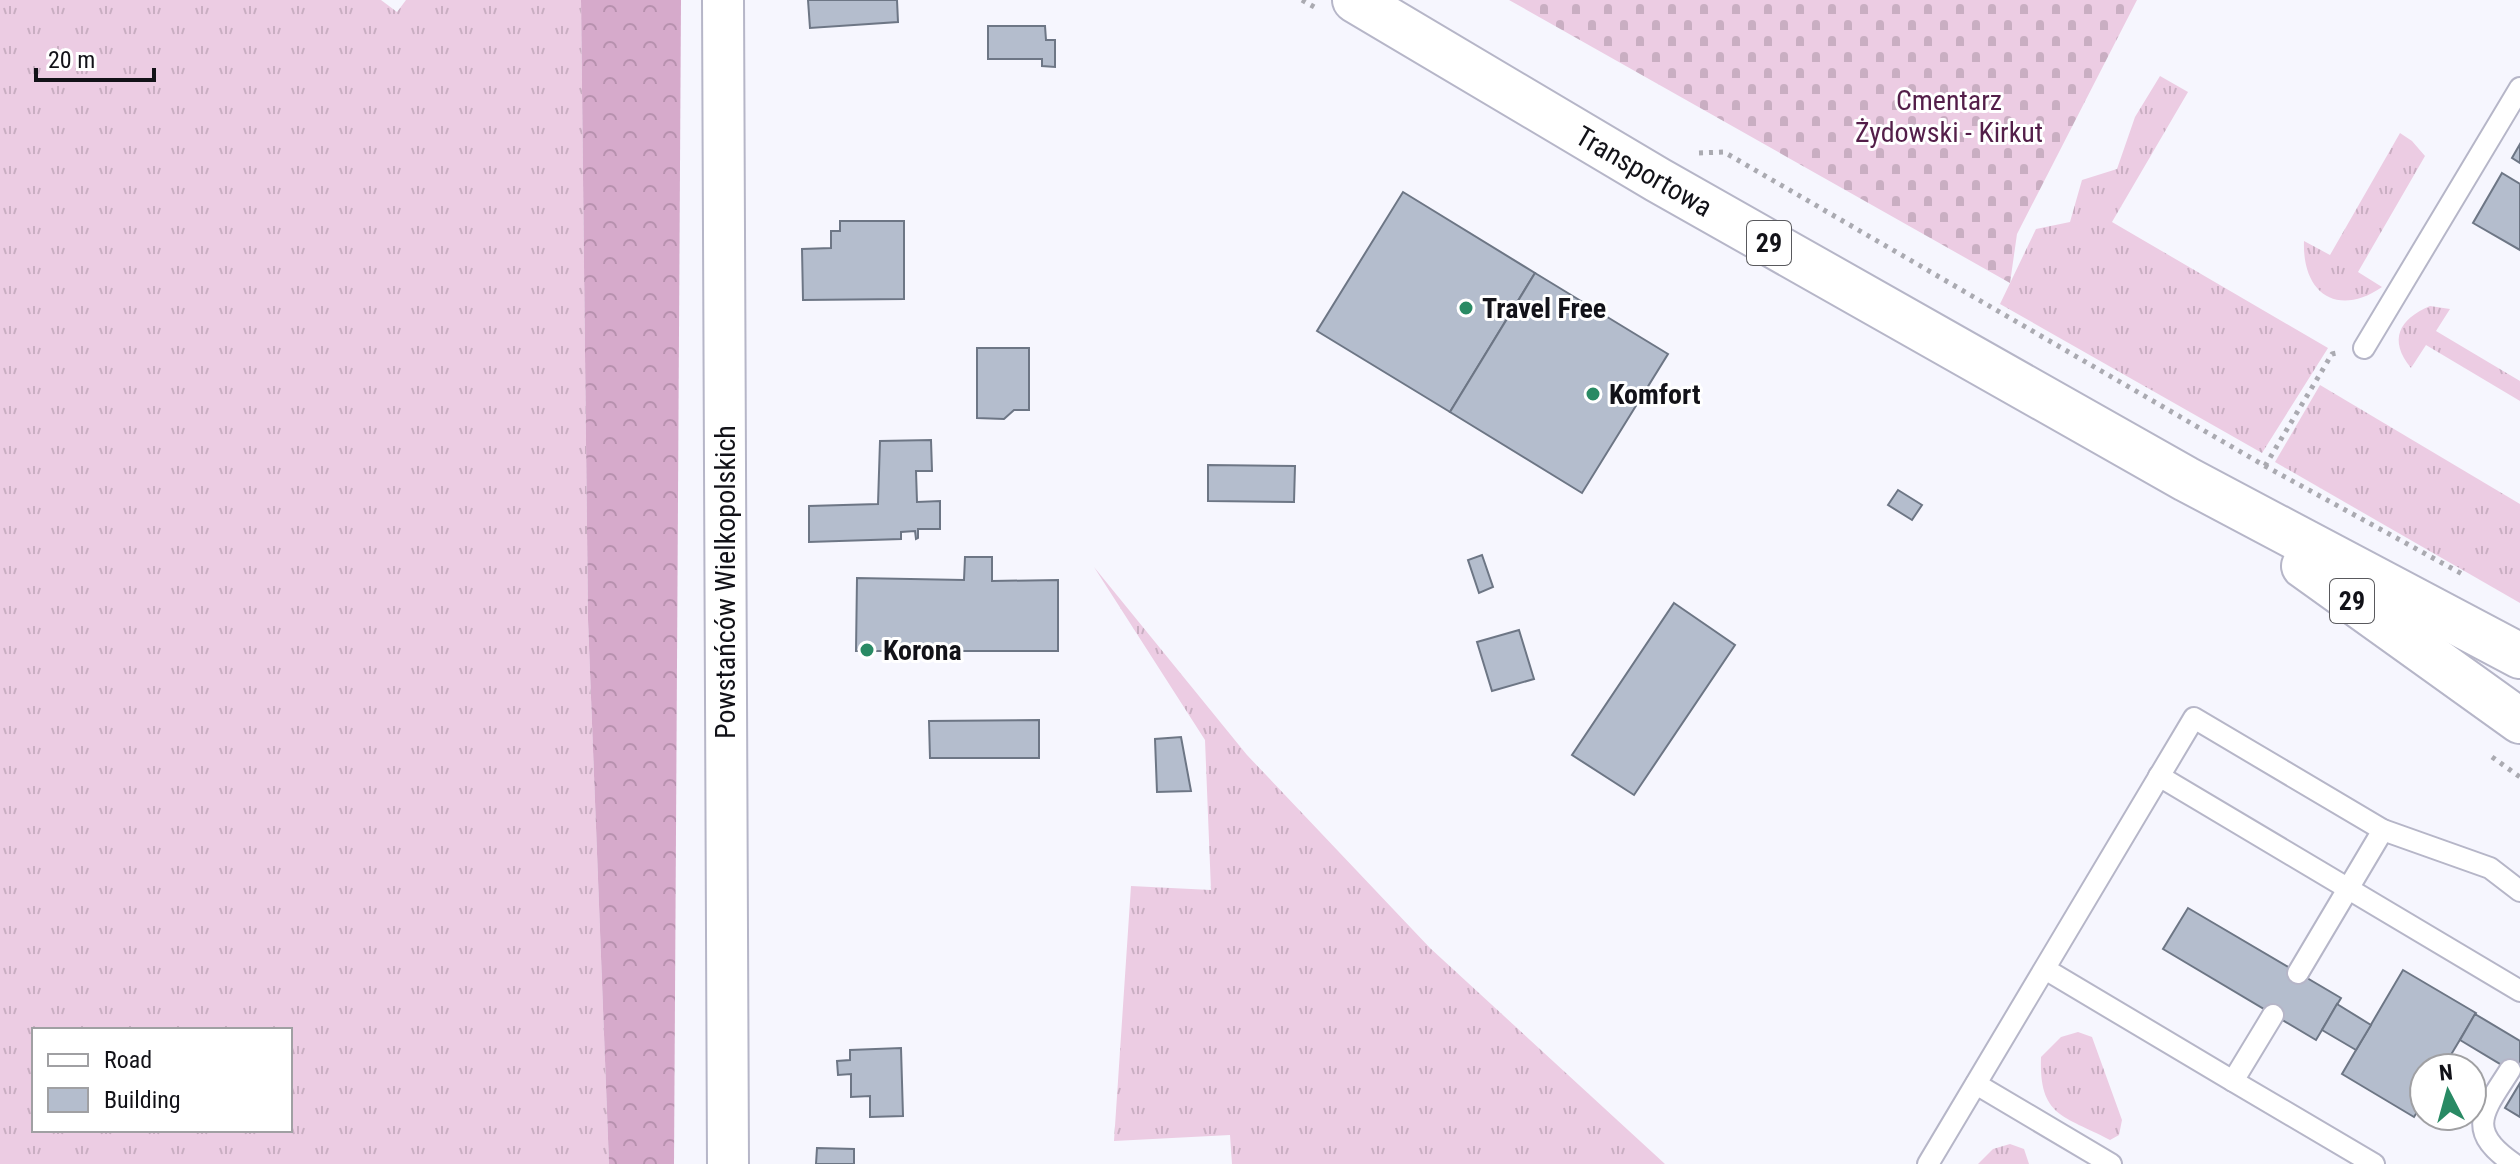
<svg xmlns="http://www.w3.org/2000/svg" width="2520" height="1164" font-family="'Roboto Condensed',sans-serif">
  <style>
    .grass { fill: url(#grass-tufts); fill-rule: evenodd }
    .forest { fill: url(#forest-crowns) }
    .cemetery { fill: url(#cemetery-stones) }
    .building { fill: #b4bdcd; stroke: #6d7685; stroke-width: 2 }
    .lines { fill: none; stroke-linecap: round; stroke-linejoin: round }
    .service-casing { stroke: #b6b6c8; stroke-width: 24 }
    .minor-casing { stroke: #b6b6c8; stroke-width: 44 }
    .primary-casing { stroke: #b6b6c8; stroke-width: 48 }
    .path { stroke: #aaaab1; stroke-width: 5; stroke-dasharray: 4 6; stroke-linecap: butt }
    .service { stroke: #fff; stroke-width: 20 }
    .minor { stroke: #fff; stroke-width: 40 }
    .primary { stroke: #fff; stroke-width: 44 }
    .poi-dot { fill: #298a64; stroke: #fff; stroke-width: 3 }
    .labels { text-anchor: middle; stroke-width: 6; stroke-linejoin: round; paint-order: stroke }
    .shield { fill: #fff; stroke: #59595d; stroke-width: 2 }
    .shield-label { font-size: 26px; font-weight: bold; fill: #121218 }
    .park-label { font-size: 28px; fill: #531e49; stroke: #fff }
    .street-label { font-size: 28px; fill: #121218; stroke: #fff }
    .poi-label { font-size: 28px; font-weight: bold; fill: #121218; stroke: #fff; text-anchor: start }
  </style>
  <defs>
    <pattern id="grass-tufts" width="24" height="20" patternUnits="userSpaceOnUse" patternTransform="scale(2)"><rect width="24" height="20" fill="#eccce3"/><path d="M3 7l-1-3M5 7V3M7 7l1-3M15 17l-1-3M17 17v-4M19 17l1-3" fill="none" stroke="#c9aec2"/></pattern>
    <pattern id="forest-crowns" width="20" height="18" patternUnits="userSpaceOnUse" patternTransform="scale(2)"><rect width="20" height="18" fill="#d6aacb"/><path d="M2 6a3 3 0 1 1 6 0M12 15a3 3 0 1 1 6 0" fill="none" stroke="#b791ae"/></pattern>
    <pattern id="cemetery-stones" width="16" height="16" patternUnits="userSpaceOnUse" patternTransform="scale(2)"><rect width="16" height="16" fill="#eccce3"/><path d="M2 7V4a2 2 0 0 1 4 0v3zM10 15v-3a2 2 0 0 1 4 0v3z" fill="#c9aec2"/></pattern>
  </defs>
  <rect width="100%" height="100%" fill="#f6f6fe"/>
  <g class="grass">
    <path d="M0,0H381L397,12L406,0H581L588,620L609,1164H0ZM34,1030H290V1130H34Z"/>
    <path d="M2160,76L2188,92L2112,222L2328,348L2262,453L2000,304L2036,229L2070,222L2082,180L2117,169L2135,117Z"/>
    <path d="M2400,133L2412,141L2425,156L2358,272L2382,287C2337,318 2302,293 2304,241L2330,255Z"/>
    <path d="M2430,306L2450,309L2436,331L2520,381V401L2426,345L2411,368C2388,340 2399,319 2430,306Z"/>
    <path d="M2320,385L2520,504V603L2275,462Z"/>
    <path d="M1094,567L1247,755L1430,948L1665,1164H1232L1230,1135L1114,1141L1131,886L1211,890L1205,740Z"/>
    <path d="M2078,1032L2092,1037L2122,1120L2119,1135L2110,1140C2063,1115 2039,1117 2041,1057L2061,1037Z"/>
    <path d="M2010,1144L2024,1149L2029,1164H1978L1993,1149Z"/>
  </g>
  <path class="forest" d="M581,0H681L674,1164H609L588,620Z"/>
  <path class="cemetery" d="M1509,0H2137L2017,234L2010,283Z"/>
  <g class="building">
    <path d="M808,0H897L898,22L810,28Z"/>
    <path d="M988,26H1045L1046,40H1055V67L1042,66V59H988Z"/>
    <path d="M2520,144V163L2512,158Z"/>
    <path d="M2502,173L2520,184V250L2473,223Z"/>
    <path d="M1403,192L1535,273L1450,412L1317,331Z"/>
    <path d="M840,221H904V299L803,300L802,249L831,248V231H840Z"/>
    <path d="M1535,273L1668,354L1582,493L1450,412Z"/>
    <path d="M977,348H1029V410H1014L1004,419L977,418Z"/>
    <path d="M931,440L932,471H916L917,502L940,501V529H918V538L916,539L915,531L901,532V539L809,542V506L878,504L880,441Z"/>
    <path d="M1208,465L1295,466L1294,502L1208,501Z"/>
    <path d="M1898,490L1922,505L1912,520L1888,505Z"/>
    <path d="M1482,555L1493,587L1479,593L1468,560Z"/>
    <path d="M965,557H992V581L1058,580V651H856L857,578L964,580Z"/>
    <path d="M1674,603L1735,645L1634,795L1572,755Z"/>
    <path d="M1519,630L1534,679L1492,691L1477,642Z"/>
    <path d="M1039,720V758H930L929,721Z"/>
    <path d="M1181,737L1191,791L1157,792L1155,739Z"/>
    <path d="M2188,908L2341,998L2316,1040L2163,949Z"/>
    <path d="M2403,970L2476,1013L2443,1068H2424V1101L2414,1117L2342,1074Z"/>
    <path d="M2337,1004L2371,1025L2356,1050L2322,1030Z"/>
    <path d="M2475,1014L2520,1041V1076L2460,1040Z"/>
    <path d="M901,1048L903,1116L870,1117V1096L851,1097V1074L838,1075L837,1061L850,1060V1050Z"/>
    <path d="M2520,1083V1117L2505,1108Z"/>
    <path d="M817,1148L854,1149V1164H816Z"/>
  </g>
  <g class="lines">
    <defs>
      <g id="service">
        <path d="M2364,348L2520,88"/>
        <path d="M2159,776L2520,991"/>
        <path d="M2045,969L2233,1081"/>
        <path d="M2298,973L2383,830"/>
        <path d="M2273,1015L2233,1081L2374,1164"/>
        <path d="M2510,1070C2484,1111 2464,1130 2514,1164"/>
        <path d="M1976,1084L2111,1164"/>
        <path d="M1928,1164L2194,718L2383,830L2490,868L2520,891"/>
      </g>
      <path id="minor" d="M723,0L728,1164"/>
      <g id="primary">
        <path d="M1355,0L1658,180L2186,479L2520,656"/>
        <path d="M2304,566L2520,721"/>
      </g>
    </defs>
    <use href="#service" class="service-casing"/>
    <use href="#minor" class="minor-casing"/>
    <use href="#primary" class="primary-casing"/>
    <g class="path">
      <path d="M1302,0L1316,8"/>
      <path d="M1699,153L1724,152L2265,466L2464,575"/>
      <path d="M2265,466L2332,354L2337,353"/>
      <path d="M2492,757L2520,777"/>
    </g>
    <use href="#service" class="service"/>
    <use href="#minor" class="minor"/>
    <use href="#primary" class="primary"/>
  </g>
  <g class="poi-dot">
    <circle cx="1466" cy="308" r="8"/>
    <circle cx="1593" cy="394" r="8"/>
    <circle cx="867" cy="650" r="8"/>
  </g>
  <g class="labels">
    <g class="shield">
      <rect x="1747" y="221" width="44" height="44" rx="6"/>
      <rect x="2330" y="579" width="44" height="44" rx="6"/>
    </g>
    <g class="shield-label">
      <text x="1769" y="252">29</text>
      <text x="2352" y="610">29</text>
    </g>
    <g class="park-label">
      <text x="1949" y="110">Cmentarz<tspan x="1949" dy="32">Żydowski - Kirkut</tspan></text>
    </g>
    <g class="street-label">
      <text transform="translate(1644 171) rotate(30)" y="10">Transportowa</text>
      <text transform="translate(725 582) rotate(-90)" y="10">Powstańców Wielkopolskich</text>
    </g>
    <g class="poi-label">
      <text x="1482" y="318">Travel Free</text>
      <text x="1609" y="404">Komfort</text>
      <text x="883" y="660">Korona</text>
    </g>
  </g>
  <rect x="32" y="1028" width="260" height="104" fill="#ffffff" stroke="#a0a0a3" stroke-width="2"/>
  <rect x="48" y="1054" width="40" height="12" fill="#ffffff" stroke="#a0a0a3" stroke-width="2"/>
  <text x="104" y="1068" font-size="24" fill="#121218">Road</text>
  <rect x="48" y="1088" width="40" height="24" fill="#b4bdcd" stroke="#a0a0a3" stroke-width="2"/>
  <text x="104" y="1108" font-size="24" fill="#121218">Building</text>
  <g transform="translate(2448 1092) rotate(354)"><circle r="38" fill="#ffffff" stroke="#a0a0a3" stroke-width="2"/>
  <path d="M0-6L14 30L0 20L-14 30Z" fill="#298a64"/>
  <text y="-12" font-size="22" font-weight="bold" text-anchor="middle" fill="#121218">N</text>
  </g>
  <path d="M36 68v12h118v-12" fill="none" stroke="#121218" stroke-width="4"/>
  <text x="48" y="68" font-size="24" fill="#121218" stroke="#ffffff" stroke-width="6" paint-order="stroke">20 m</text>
</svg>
